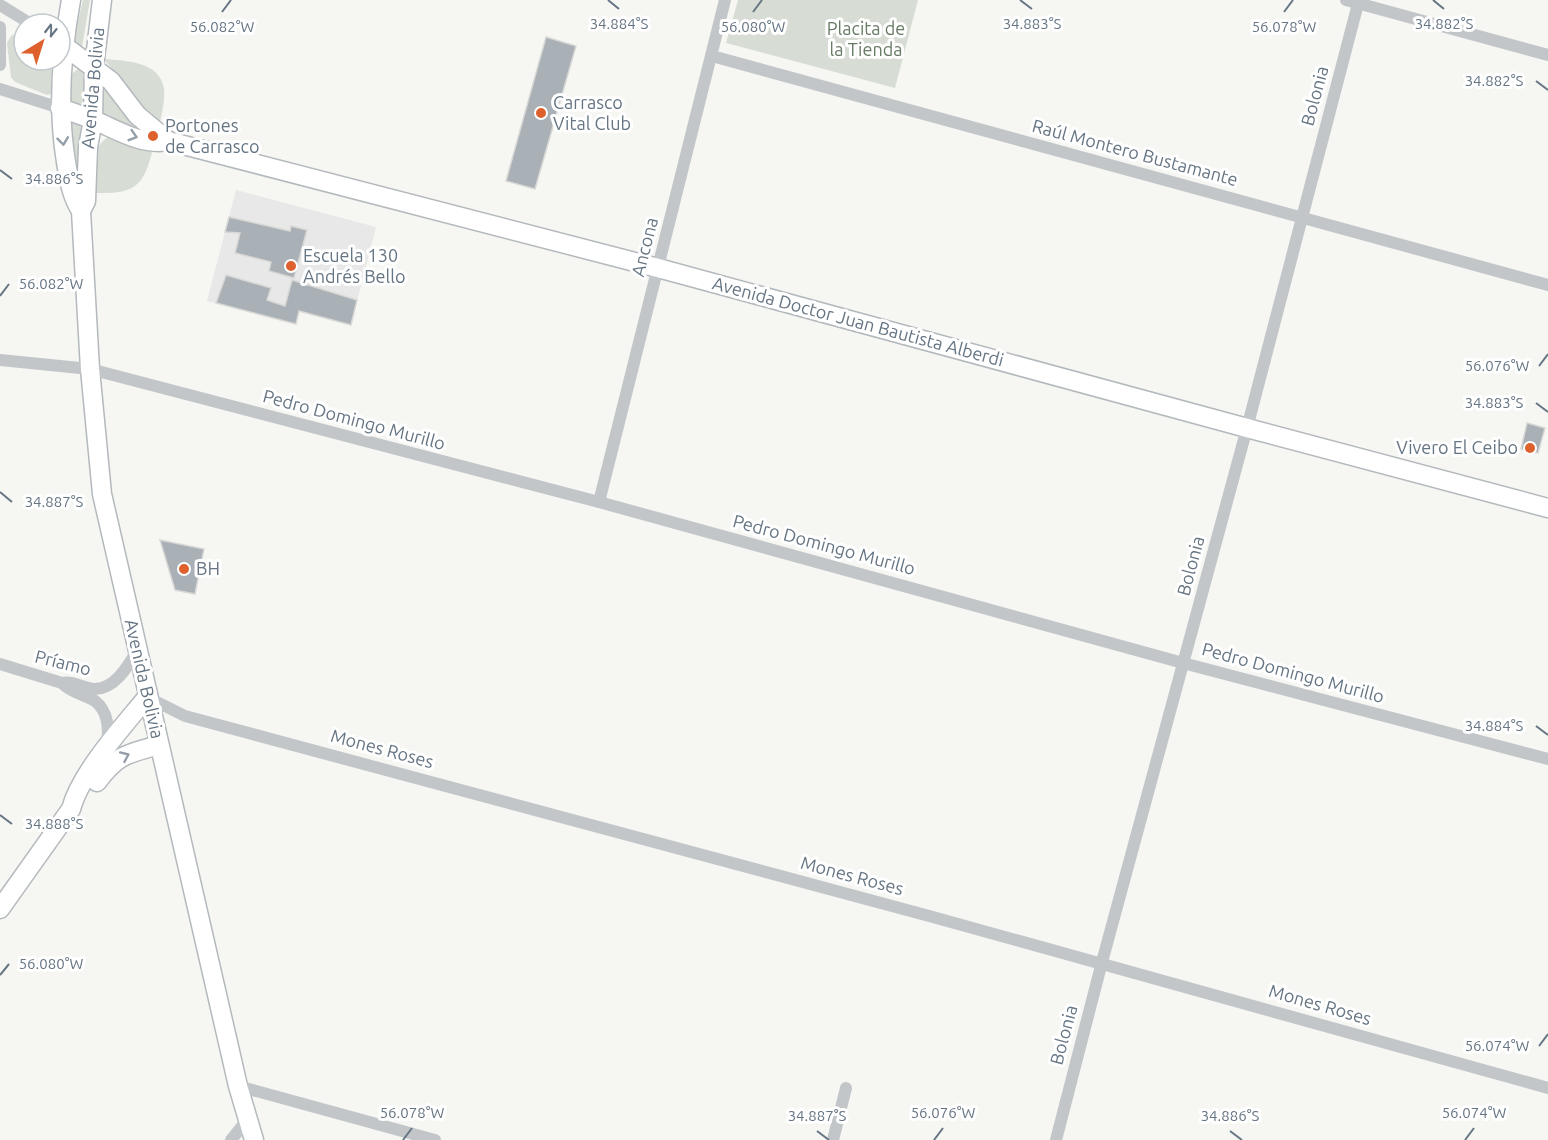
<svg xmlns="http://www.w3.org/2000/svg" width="1548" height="1140" font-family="Ubuntu,sans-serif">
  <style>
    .built { fill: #e7e8e7 }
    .green { fill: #d7ddd4 }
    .building { fill: #a9b0b6; stroke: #d8d8d6; stroke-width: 1.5 }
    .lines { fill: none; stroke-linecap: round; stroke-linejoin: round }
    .secondary-casing { stroke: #b4b9bd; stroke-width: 21 }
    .street { stroke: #c2c6c9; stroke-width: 12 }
    .secondary { stroke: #fff; stroke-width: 18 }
    .oneway { stroke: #949ea8 }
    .ticks { fill: none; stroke: #667583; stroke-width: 2 }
    .poi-dot { fill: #dd602d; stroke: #fff; stroke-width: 2 }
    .labels { text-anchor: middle; stroke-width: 6; stroke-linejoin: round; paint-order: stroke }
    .park-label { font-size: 18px; fill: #687b65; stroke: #fff }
    .street-label { font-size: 18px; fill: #667583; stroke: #fff }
    .poi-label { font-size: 18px; fill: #667583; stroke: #fff; text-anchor: start }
    .ticks-label { font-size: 15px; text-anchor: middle; fill: #667583; stroke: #fff; stroke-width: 6; stroke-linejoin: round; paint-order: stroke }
  </style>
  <rect width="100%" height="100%" fill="#f6f6f3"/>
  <path class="built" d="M236,190L376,227L351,325L300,311L296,324L207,301Z"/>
  <g class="green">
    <path d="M83,0H90L82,47L80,48L73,43Z"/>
    <path d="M738,0H918L895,88L726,43Z"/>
    <path d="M21,31H24V60H52L51,94L47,95L15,82L11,77L7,43L11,36Z"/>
    <path d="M104,59C126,61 160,61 164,89C165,100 162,112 160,123L151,119Z"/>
    <path d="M78,69L82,70C86,79 86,97 81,104C65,103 69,88 69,76Z"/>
    <path d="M105,85L133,124L132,128L100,115V86Z"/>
    <path d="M73,123L80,125L82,129L80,161L78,163L74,160L71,124Z"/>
    <path d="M109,137L153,148C144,187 135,194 95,193C96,174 89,146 109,137Z"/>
  </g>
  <g class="building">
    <path d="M546,37L576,46L535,189L506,181Z"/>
    <path d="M229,217L290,231L291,226L307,230L294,278L269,271L271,262L235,253L240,233L225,232Z"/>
    <path d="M226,275L271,288L267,300L285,306L292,280L357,300L351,325L299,311L296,324L216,303Z"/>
    <path d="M1527,423L1545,428L1538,453L1521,449Z"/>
    <path d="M160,540L204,549L195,594L175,590Z"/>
  </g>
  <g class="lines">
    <defs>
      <g id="secondary">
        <path d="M71,0C61,54 57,107 66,162C69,180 71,195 81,211L90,369L102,494L238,1086L254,1140"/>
        <path d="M63,45L111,81L137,115L168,141"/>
        <path d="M60,108C72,112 84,116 96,121C117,130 143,146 168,141L658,268L1247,428L1548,508"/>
        <path d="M81,211L86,201L88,147L93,120L94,67L102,0"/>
        <path d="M97,782C118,754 127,754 159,745"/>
        <path d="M0,909L71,809C81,772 123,727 147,697"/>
      </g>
    </defs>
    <use href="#secondary" class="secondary-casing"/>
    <g class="street">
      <path d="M1346,0L1548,55"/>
      <path d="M0,5L31,24"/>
      <path d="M0,27V65"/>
      <path d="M712,56L1548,285"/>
      <path d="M0,89L60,108"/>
      <path d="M0,360L90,369L599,502L1183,663L1548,759"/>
      <path d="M599,502L725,0"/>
      <path d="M0,664L62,683C74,680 82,689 95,689C115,689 128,666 137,651"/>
      <path d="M62,683C71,693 84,694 95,701C108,711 110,730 106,745"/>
      <path d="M147,697L185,716C640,836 1095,960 1548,1088"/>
      <path d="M238,1086L435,1140"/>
      <path d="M231,1140L247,1120"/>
      <path d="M833,1140L846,1088"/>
      <path d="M1056,1140L1102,962L1247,428L1359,0"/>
    </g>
    <use href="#secondary" class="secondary"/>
  </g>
  <defs><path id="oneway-chevron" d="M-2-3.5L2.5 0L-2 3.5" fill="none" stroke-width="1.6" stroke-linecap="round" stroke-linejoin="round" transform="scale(1.5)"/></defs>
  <g class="oneway">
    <use href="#oneway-chevron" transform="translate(133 136) rotate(17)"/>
    <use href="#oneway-chevron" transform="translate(63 141) rotate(83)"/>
    <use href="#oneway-chevron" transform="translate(125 756) rotate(-24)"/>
  </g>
  <path class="ticks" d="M608,0L619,9M1020,0L1032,9M1433,0L1444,9M222,12L231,0M753,12L762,0M1284,12L1293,0M1536,81L1548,90M0,170L12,179M0,296L9,284M1539,366L1548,354M1536,403L1548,412M0,492L12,502M1536,726L1548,735M0,815L12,824M0,975L9,964M1539,1046L1548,1034M817,1131L829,1140M1230,1131L1242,1140M403,1140L412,1128M934,1140L943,1128M1465,1140L1474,1128"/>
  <g class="poi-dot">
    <circle cx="541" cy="113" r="6"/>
    <circle cx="153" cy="136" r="6"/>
    <circle cx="291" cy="266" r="6"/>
    <circle cx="1530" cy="448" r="6"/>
    <circle cx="184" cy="569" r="6"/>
  </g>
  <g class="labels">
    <g class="park-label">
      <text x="866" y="35">Placita de<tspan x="866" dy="21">la Tienda</tspan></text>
    </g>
    <g class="street-label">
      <text transform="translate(93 88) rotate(-85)" y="6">Avenida Bolivia</text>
      <text transform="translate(1315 96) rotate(-75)" y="6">Bolonia</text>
      <text transform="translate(1135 153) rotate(15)" y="6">Raúl Montero Bustamante</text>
      <text transform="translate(645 247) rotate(-76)" y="6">Ancona</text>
      <text transform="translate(858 322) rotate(15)" y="6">Avenida Doctor Juan Bautista Alberdi</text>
      <text transform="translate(354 420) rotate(15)" y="6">Pedro Domingo Murillo</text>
      <text transform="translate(824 545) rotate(15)" y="6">Pedro Domingo Murillo</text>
      <text transform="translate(1191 566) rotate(-75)" y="6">Bolonia</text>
      <text transform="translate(63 663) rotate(14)" y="6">Príamo</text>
      <text transform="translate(1293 673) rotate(15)" y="6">Pedro Domingo Murillo</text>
      <text transform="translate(144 679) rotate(77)" y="6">Avenida Bolivia</text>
      <text transform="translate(382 749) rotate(15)" y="6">Mones Roses</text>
      <text transform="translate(852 876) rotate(15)" y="6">Mones Roses</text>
      <text transform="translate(1320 1005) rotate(16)" y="6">Mones Roses</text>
      <text transform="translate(1064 1035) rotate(-75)" y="6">Bolonia</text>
    </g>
    <g class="poi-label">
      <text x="553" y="109">Carrasco<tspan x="553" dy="21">Vital Club</tspan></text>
      <text x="165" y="132">Portones<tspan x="165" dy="21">de Carrasco</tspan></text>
      <text x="303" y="262">Escuela 130<tspan x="303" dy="21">Andrés Bello</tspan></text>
      <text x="1518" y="454" text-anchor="end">Vivero El Ceibo</text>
      <text x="196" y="575">BH</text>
    </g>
  </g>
  <g class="ticks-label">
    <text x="619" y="29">34.884°S</text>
    <text x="1032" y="29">34.883°S</text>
    <text x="1444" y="29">34.882°S</text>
    <text x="222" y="32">56.082°W</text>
    <text x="753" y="32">56.080°W</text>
    <text x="1284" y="32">56.078°W</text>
    <text x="1494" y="86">34.882°S</text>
    <text x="54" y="184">34.886°S</text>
    <text x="51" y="289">56.082°W</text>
    <text x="1497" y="371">56.076°W</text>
    <text x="1494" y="408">34.883°S</text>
    <text x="54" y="507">34.887°S</text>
    <text x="1494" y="731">34.884°S</text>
    <text x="54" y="829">34.888°S</text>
    <text x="51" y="969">56.080°W</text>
    <text x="1497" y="1051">56.074°W</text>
    <text x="412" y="1118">56.078°W</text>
    <text x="943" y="1118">56.076°W</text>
    <text x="1474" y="1118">56.074°W</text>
    <text x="817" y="1121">34.887°S</text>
    <text x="1230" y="1121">34.886°S</text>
  </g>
  <g transform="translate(42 42) rotate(38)"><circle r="28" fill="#ffffff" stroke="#c2c8cd" stroke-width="1.5"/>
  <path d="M0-4.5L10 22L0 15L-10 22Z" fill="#dd602d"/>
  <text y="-9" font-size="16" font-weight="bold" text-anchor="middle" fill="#667583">N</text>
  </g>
</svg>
